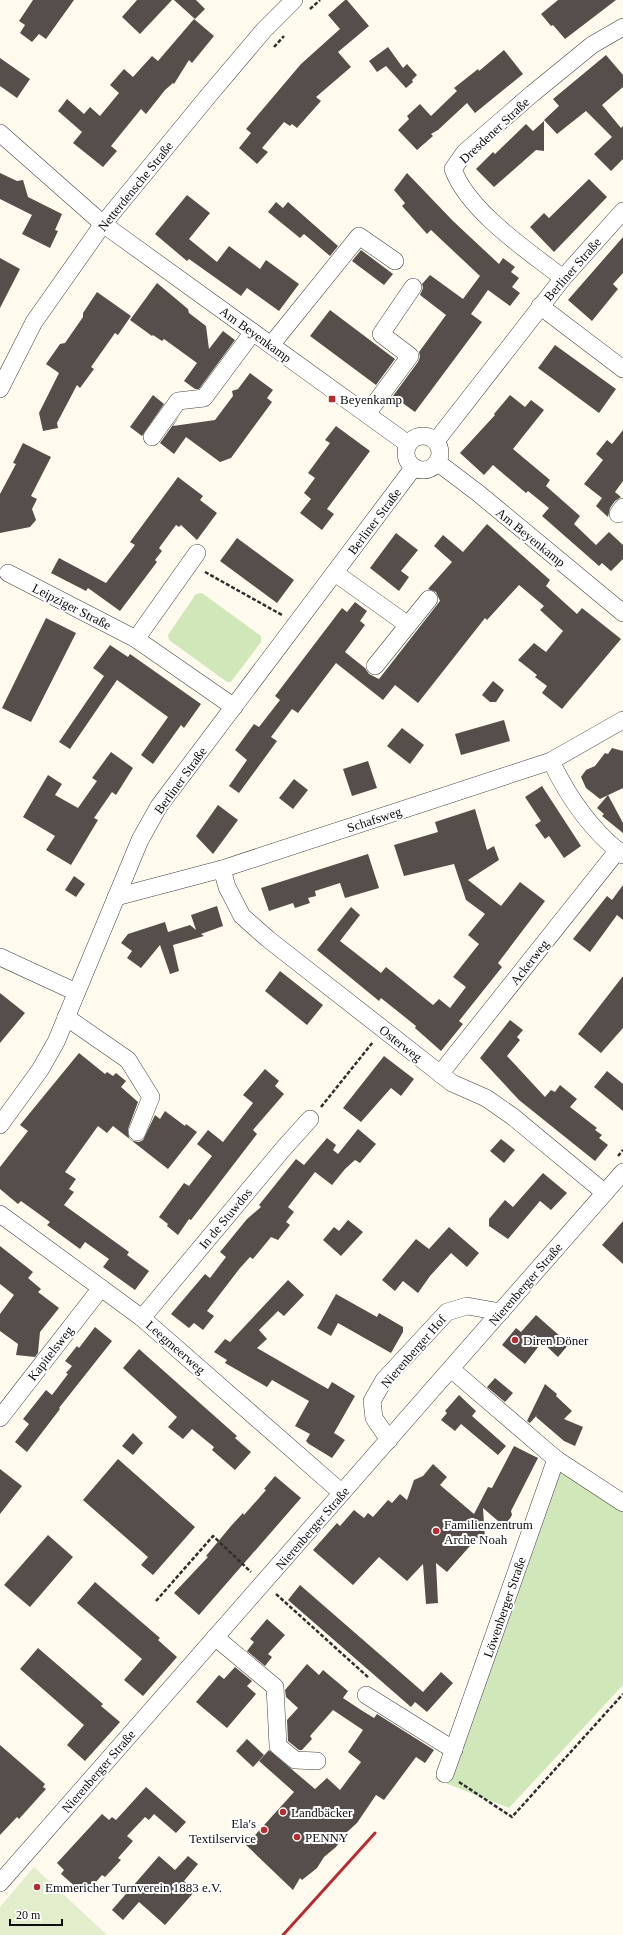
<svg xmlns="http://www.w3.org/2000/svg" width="623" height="1935" font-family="Georgia,serif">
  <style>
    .green { fill: #d0e7b9 }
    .pitch { fill: #e2eecb }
    .building { fill: #554e4a }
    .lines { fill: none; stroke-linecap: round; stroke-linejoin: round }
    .minor-casing { stroke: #404040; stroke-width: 18 }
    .path { stroke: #2f2f2f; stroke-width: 2.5; stroke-dasharray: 4 2; stroke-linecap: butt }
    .minor { stroke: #fff; stroke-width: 17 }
    .rail { stroke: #b62c31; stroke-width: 3 }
    .poi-dot { fill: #b62c31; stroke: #fff; stroke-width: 1.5 }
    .labels { text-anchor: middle; stroke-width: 4; stroke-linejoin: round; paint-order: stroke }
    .street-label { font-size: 13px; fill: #0d0d0d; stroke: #fff }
    .poi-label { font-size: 13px; fill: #0d0d0d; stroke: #fff; text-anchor: start }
  </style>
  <rect width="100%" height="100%" fill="#fefbee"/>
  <g class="green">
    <path d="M202,593L261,636V642L231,682H227L169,640L168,635L196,594Z"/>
    <path d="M558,1471L623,1510V1685L509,1808L435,1779Z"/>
  </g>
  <path class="pitch" d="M34,1867L107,1935H0V1907Z"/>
  <g class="building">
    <path d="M33,0H74L46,39L39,34L32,42L20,33L25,25L19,21Z"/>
    <path d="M137,0H172L140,34L122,17Z"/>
    <path d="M174,0H196L205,9L195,19Z"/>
    <path d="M345,0H347L369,26L338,52L351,67L316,97L321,101L297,128L292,124L290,126L284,122L262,148L268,152L257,164L239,148L251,133L246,129L301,64L340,29L328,15Z"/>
    <path d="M558,0H616L565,39L553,25L551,26L541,14Z"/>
    <path d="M194,19L214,36L192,63L189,60L174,84L173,83L165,90L146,114L141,109L111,146L117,151L103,167L73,143L82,132L58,111L67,99L84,114L90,107L100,116L119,93L110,85L124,69L133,77L152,56L158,61Z"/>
    <path d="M388,47L403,68L407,64L417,75L412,80L413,82L406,88L386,66L377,72L369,61Z"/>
    <path d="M504,50L523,74L475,113L467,103L438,130L431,134L433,136L417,150L398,130L409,119L407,116L420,104L431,116L457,91L454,88L478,69L479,71Z"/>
    <path d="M606,55L623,75V87L602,105L621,128L623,126V159L611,171L594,154L612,137L586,111L557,134L544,120L559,106L553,99Z"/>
    <path d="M0,58L30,79L17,98L0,86Z"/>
    <path d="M544,121V151L536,150L494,187L476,169L493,152L495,154L526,124L533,131Z"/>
    <path d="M0,173L17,181L23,180L28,197L62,214L55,230L58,231L50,248L22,234L32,215L0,199Z"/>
    <path d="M407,173L453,221L499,264L503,258L515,267L511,272L519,278L512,287L520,293L510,306L488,290L471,314L482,322L415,412L393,396L418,362L420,357L419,352L446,315L420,295L423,288L422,284L430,275L463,299L480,276L431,230L427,234L402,206L405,203L394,190Z"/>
    <path d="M589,179L607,197L554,252L530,227L544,213L549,218Z"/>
    <path d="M187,195L210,213L189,239L217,262L229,246L260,269L266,260L299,284L279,311L247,288L241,296L189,259L187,261L155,234Z"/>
    <path d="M276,202L283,208L288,202L338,246L330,256L304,234L300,238L268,212Z"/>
    <path d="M623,237V273L613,284L618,289L592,321L568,300Z"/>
    <path d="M361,250L393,274L384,285L352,261Z"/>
    <path d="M0,258L20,269L0,308Z"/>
    <path d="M157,283L188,309L189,313L206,326L209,349L223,331L235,340L199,389H195L184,381L197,363L164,339L162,341L153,335L152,336L130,320Z"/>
    <path d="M97,292L131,316L118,335L115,333L91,367L94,369L80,388L77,385L57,423L58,428L43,431L39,413L59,373L46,364L60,344L65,343L83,317V313Z"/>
    <path d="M330,310L395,359L376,385L310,336Z"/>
    <path d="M555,345L616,389L599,413L538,368Z"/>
    <path d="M250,373L273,390L267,398L272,402L231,458L220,462L186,437L174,454L160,443L180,415L173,426L215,420L233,396L232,391L238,389Z"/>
    <path d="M153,395L164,404L142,436L130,427Z"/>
    <path d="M510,395L525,407L531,400L544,410L513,449L550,480L546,486L580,516L574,524L596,545L609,532L623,545V559L611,571L602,563L599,566L542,516L549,508L528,491L526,493L493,465L484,475L460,453L495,415L494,414Z"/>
    <path d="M336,426L370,451L327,509L334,514L322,530L300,513L311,499L304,493L315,478L308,473L330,443L325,440Z"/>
    <path d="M623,430V481L615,492L621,497L615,501L610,508L608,517L596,506L602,498L584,484L603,460L596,454L607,440L612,444Z"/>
    <path d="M23,443L51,457L31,496L37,499L32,509L36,520L30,527L0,533V494L16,464L13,463Z"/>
    <path d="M178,477L203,496L200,500L217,513L197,540L181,525L179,527L176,525L159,548L162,551L155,560L157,562L120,611L88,588L86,591L51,573L59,558L106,583L135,545L130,542Z"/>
    <path d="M487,524L550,580L546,586L577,614L582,608L621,639L562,709L542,693L547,686L535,677L537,675L518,660L534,643L546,652L563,631L540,610L544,606L519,585L487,620L485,618L418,703L395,685L383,700L336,663L298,713L292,709L271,737L277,741L239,793L229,786L247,760L235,750L254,724L259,727L280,700L275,696L342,608L347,612L355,602L367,611L360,621L365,625L345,652L365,668L369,674L379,679L440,601L436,592L428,589L452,562L434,546L443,535L463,552Z"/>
    <path d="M396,533L418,550L401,571L409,577L399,591L370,568Z"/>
    <path d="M237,538L294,580L277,603L220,561Z"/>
    <path d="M46,618L76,633L31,722L2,708Z"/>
    <path d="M110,645L128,657L130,654L201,704L184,728L181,725L153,764L141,755L168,717L117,680L70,749L59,742L104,676L93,668Z"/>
    <path d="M493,681L504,690L496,702H490L482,695Z"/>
    <path d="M504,720L510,741L461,755L455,734Z"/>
    <path d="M402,728L424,745L410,764L387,746Z"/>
    <path d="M612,748L623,751V788L600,799L586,788L581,777L586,770L595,766L605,753L608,754Z"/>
    <path d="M111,752L133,768L116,795L112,792L94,818L98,820L71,865L46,850L55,836L23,817L48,775L62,784L55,795L78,808L97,781L92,778Z"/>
    <path d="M368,761L377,788L352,796L343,769Z"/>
    <path d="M294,779L308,790L293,809L279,798Z"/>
    <path d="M542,786L581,846L564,858L549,836L545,839L535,825L541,821L525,797Z"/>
    <path d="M608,795L623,823V833L602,816L604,814L597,808Z"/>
    <path d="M218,805L238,820L213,854L196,836Z"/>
    <path d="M475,809L487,850L494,846L499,860L468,880L501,906L520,882L545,901L498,963L502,967L459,1021L463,1024L441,1051L415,1028L416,1026L381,998L379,1001L317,950L351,907L360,915L340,941L381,973L386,967L433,1005L439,999L450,1008L466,987L453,977L479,944L468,935L485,914L466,900L454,864L404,876L394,845L438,832L435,822Z"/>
    <path d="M368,854L379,888L345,898L340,883L315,891L316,896L308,898L310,903L295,908L293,903L269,911L261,888Z"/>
    <path d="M74,876L85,884L76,897L65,890Z"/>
    <path d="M623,885V920L617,915L590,952L573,939L607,896L612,900Z"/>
    <path d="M217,906L223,926L201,934L204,936L173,945L179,971L170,974L160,945L141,968L127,958L132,951L121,943L128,934L165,922L168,932L190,925L196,930L191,915Z"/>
    <path d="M280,971L323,1005L307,1025L265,991Z"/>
    <path d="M623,976V1028L601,1053L578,1034Z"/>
    <path d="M0,993L25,1013L0,1043Z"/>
    <path d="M510,1020L523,1030L517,1037L520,1040L507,1056L545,1097L551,1090L555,1092L560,1085L577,1099L570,1107L597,1128L595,1130L602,1135L599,1138L608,1145L595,1161L519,1100L480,1058Z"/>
    <path d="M79,1053L105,1074L107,1072L113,1076L116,1073L126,1081L121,1087L138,1102L128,1129L129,1138L133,1141L139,1142L143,1140L155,1115L160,1119L165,1111L185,1126L186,1124L197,1132L168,1169L113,1126L107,1133L98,1126L65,1172L76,1179L69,1189L74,1192L64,1205L129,1252L127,1255L149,1271L135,1290L103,1267L109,1259L85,1242L80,1249L47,1225L50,1222L21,1201L18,1204L0,1189V1167L28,1131L20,1125Z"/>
    <path d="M384,1056L414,1079L401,1096L391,1088L361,1122L343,1108Z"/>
    <path d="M265,1069L279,1081L275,1086L284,1094L253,1130L257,1134L191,1220L189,1219L178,1235L167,1226L168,1224L159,1217L184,1183L189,1186L212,1156L197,1144L208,1130L223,1142L253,1103L243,1095Z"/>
    <path d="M607,1071L623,1084V1111L594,1087Z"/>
    <path d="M358,1129L376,1144L360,1163L355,1160L345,1169L332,1185L315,1172L288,1207L294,1212L286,1222L290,1225L278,1240L271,1237L253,1259L250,1257L240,1268L207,1311L214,1316L203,1330L194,1323L189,1328L171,1314L205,1274L210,1278L226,1257L220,1252L247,1219L261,1207L259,1205L296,1159L304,1165L327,1138L336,1145L333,1150L338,1154Z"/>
    <path d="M501,1139L515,1150L504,1163L490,1151Z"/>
    <path d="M543,1173L567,1193L551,1210L540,1201L508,1239L489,1226V1219L505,1200L513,1207Z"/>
    <path d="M348,1220L363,1232L341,1256L323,1240L334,1227L339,1231Z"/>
    <path d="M623,1221V1264L602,1245Z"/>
    <path d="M449,1227L479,1253L467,1267L451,1253L430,1276L418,1293L403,1281L395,1291L382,1280L416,1239L429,1249Z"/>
    <path d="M0,1246L33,1272L28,1278L41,1289L38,1292L59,1308L40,1332L38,1353L35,1357L16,1355L18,1344L0,1331V1314L14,1295L0,1284Z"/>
    <path d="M288,1280L304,1295L284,1316L278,1311L259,1330L267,1339L257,1348L328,1389L332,1382L355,1396L334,1433L345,1440L332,1458L309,1444L306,1441L310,1434L295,1426L309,1401L272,1380L267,1387L225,1363L227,1360L214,1352L225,1339L230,1342Z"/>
    <path d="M336,1294L377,1317L379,1313L403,1327V1332L391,1353L338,1323L331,1336L317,1328Z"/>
    <path d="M536,1315L569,1344L558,1357L542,1342L525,1364L502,1345L516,1328L521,1332Z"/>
    <path d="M95,1327L112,1341L59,1408L60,1409L27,1452L15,1442L29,1424L23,1419L46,1390L52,1395L68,1374L66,1373L72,1366L65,1361L77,1346L79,1348Z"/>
    <path d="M139,1349L237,1436L235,1438L251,1452L235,1470L212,1450L214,1447L192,1429L183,1439L168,1427L177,1417L123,1368Z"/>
    <path d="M495,1378L513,1393L505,1402L487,1387Z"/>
    <path d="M545,1384L557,1394L556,1396L572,1411L564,1419L583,1427L575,1446L564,1441L536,1417L537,1415L530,1423L527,1421Z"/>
    <path d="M459,1395L476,1411L472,1416L506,1446L498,1455L461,1424L455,1431L441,1420L447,1413L445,1411Z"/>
    <path d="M133,1433L143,1443L133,1455L122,1446Z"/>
    <path d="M514,1446L538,1458L511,1511L512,1515L505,1527L483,1508L485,1538H477L447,1572L436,1563L438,1603L426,1604L423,1564L407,1581L379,1557L353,1585L313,1550L337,1523L340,1526L354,1510L364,1518L368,1513L373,1517L388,1500L392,1503L400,1494L407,1500L414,1480L423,1476L433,1464L447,1477L440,1485L474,1514L488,1487L492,1488Z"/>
    <path d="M118,1459L195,1527L153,1575L141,1565L148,1557L83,1500Z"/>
    <path d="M0,1469L22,1486L0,1514Z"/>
    <path d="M275,1476L301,1498L199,1615L174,1593L208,1557L206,1556L231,1526L243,1513L244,1515L266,1490L264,1489Z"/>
    <path d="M48,1535L73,1557L30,1607L4,1585Z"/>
    <path d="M95,1582L160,1638L158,1640L177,1657L143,1696L124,1680L142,1659L77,1603Z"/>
    <path d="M300,1585L423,1692L441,1672L453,1683L427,1712L415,1702L411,1707L288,1600Z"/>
    <path d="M267,1619L285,1635L268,1654L272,1657L265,1666L247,1651L254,1642L250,1639Z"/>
    <path d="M38,1648L103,1704L101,1706L120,1722L85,1761L67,1745L84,1725L20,1669Z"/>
    <path d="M307,1664L319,1675L323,1670L348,1691L343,1698L361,1710L374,1718L377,1714L434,1750L425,1763L416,1757L384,1800L376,1795L357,1823L347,1832L348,1833L342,1838L336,1847L324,1857L317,1868L302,1880L300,1878L293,1890L246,1845L294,1792L259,1761L269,1750L315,1789L327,1778L340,1790L361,1762L348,1752L363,1730L333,1710L310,1736L312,1739L302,1750H299L288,1741L287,1720L298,1708L286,1697L285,1690Z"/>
    <path d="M235,1667L252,1681L247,1686L256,1694L227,1728L196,1702L219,1675L224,1679Z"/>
    <path d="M247,1739L264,1755L253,1767L236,1751Z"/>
    <path d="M0,1745L45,1784L43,1787L46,1789L19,1819L17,1817L0,1835Z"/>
    <path d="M146,1787L186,1822L176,1833L154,1814L149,1820L145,1817L127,1836L133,1841L118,1858L121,1860L105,1877L102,1875L88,1891L80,1885L77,1888L61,1874L64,1870L57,1863L102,1814L109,1820L112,1817L116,1820Z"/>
    <path d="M159,1856L175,1870L188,1856L198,1864L184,1881L195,1891L165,1925L139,1902L123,1920L112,1910Z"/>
  </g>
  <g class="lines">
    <defs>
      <g id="minor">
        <path d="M0,133L103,224L408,444"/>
        <path d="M563,278C528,251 468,211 453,169L465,152L532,94L592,45L623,27"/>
        <path d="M540,306L623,369"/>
        <path d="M271,345L359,236L395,261"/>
        <path d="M0,389L34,322L103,224L209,95L264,30L294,0"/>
        <path d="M367,414L410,356L381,334L413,287"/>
        <circle cx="423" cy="453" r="17"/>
        <path d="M152,437L178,401L204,398L253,332"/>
        <path d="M436,441L563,278L623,211"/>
        <path d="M437,462L478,493L623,613"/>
        <path d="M618,514L623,507"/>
        <path d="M8,573L136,639L234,707"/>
        <path d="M335,573L408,625"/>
        <path d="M136,639L197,553"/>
        <path d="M375,666L429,599"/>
        <path d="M551,761C568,797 591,830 623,855"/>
        <path d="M222,869L227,887L242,916L268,939L452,1083L486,1098L512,1116L605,1193"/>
        <path d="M116,897L222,869L551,761L623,720"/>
        <path d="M0,957L76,992"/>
        <path d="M66,1017L128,1060L151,1097L137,1132"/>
        <path d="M440,1074L618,850"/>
        <path d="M0,1125L40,1070L56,1042L140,840L159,806L414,467"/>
        <path d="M0,1214L142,1318L342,1493"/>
        <path d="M142,1318L283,1149L310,1119"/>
        <path d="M0,1418L101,1288"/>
        <path d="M389,1440L374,1418L372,1401L384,1380L447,1312L467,1306L501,1312"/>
        <path d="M556,1459L623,1503"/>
        <path d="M215,1637L275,1687L278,1746L295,1760L317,1761"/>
        <path d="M366,1695L454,1750"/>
        <path d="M445,1774L556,1459L451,1369"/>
        <path d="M0,1883L623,1172"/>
      </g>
    </defs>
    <use href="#minor" class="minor-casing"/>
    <g class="path">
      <path d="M310,9L320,0"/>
      <path d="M274,47L284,36"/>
      <path d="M205,572L282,615"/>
      <path d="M321,1107L373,1042"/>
      <path d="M618,1156L623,1150"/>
      <path d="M276,1594L369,1678"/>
      <path d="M156,1601L213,1536L251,1572"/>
      <path d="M459,1782L512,1817L623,1694"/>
    </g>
    <use href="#minor" class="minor"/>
    <path class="rail" d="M283,1935L375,1833"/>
  </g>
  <g class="poi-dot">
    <rect x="328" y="395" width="8" height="8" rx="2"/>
    <circle cx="515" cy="1340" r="4"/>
    <circle cx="436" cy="1531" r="4"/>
    <circle cx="283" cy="1812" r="4"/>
    <circle cx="264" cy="1830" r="4"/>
    <circle cx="297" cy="1837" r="4"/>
    <circle cx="37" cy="1887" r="4"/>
  </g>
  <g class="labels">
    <g class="street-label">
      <text transform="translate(494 130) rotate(-43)" y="5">Dresdener Straße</text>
      <text transform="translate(135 186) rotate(-51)" y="5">Netterdensche Straße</text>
      <text transform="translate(572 269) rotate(-49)" y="5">Berliner Straße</text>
      <text transform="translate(256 334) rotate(36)" y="5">Am Beyenkamp</text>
      <text transform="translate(374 521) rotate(-53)" y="5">Berliner Straße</text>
      <text transform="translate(531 537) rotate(39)" y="5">Am Beyenkamp</text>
      <text transform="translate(72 606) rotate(27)" y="5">Leipziger Straße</text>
      <text transform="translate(180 780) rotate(-54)" y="5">Berliner Straße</text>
      <text transform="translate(374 819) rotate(-18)" y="5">Schafsweg</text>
      <text transform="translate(529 962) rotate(-52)" y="5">Ackerweg</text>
      <text transform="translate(401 1043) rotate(38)" y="5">Osterweg</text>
      <text transform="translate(225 1218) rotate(-50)" y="5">In de Stuwdos</text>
      <text transform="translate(525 1284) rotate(-49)" y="5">Nierenberger Straße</text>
      <text transform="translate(176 1347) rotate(41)" y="5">Leegmeerweg</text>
      <text transform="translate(413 1351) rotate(-49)" y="5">Nierenberger Hof</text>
      <text transform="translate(50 1353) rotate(-52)" y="5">Kapitelsweg</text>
      <text transform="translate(312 1528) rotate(-49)" y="5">Nierenberger Straße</text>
      <text transform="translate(504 1607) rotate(-71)" y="5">Löwenberger Straße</text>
      <text transform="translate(98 1771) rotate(-49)" y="5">Nierenberger Straße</text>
    </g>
    <g class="poi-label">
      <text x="340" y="404">Beyenkamp</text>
      <text x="523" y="1345">Diren Döner</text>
      <text x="444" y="1529">Familienzentrum<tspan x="444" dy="15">Arche Noah</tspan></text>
      <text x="291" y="1817">Landbäcker</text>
      <text x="256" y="1828" text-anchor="end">Ela's<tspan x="256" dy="15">Textilservice</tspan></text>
      <text x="305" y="1842">PENNY</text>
      <text x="45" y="1892">Emmericher Turnverein 1883 e.V.</text>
    </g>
  </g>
  <path d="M10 1919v6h52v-6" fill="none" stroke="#0d0d0d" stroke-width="2"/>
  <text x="16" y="1919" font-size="12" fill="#0d0d0d" stroke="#ffffff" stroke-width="3" paint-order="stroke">20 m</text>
</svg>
